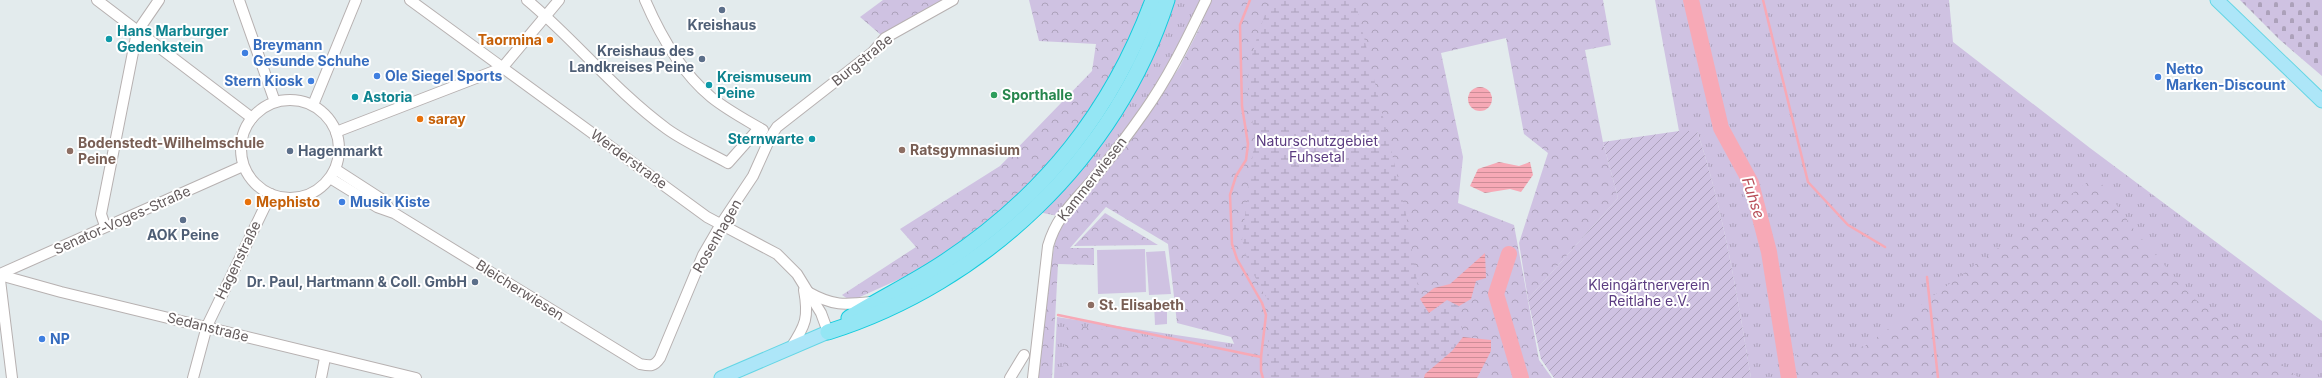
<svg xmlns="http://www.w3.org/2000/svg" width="2322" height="378" font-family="Inter,sans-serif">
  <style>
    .grass { fill: url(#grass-tufts) }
    .forest { fill: url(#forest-crowns) }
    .wetland { fill: url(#wetland-marsh) }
    .cemetery { fill: url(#cemetery-stones) }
    .garden { fill: url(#garden-furrows) }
    .pitch { fill: #cfc2e2 }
    .water { fill: url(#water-rules) }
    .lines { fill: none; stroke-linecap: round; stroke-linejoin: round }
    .stream { stroke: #f7a9b6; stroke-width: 2.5 }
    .river { stroke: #f7a9b6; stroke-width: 16 }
    .minor-casing { stroke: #b7b1b1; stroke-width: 12 }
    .major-casing { stroke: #64d6e5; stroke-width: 15 }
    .highway-casing { stroke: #13ccdd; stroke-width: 17 }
    .minor { stroke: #fff; stroke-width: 10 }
    .major { stroke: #ade6f8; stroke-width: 13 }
    .highway { stroke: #94e6f4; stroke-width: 15 }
    .service-dot { fill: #5c6f8a; stroke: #fff; stroke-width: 1.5 }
    .culture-dot { fill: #0f9aa8; stroke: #fff; stroke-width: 1.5 }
    .food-dot { fill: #e8710a; stroke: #fff; stroke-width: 1.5 }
    .shop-dot { fill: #3f7fe0; stroke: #fff; stroke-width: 1.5 }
    .leisure-dot { fill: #2e9e5b; stroke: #fff; stroke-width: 1.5 }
    .education-dot { fill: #8d6e63; stroke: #fff; stroke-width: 1.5 }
    .labels { text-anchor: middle; stroke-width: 4; stroke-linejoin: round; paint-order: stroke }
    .service-label { font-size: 14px; font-weight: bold; fill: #4e5e75; stroke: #fff }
    .culture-label { font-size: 14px; font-weight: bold; fill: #0d838f; stroke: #fff; text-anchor: start }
    .food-label { font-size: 14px; font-weight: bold; fill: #c56008; stroke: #fff; text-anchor: start }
    .shop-label { font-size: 14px; font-weight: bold; fill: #366cbe; stroke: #fff; text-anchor: start }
    .street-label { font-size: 14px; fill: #635b5c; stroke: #fff }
    .leisure-label { font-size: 14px; font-weight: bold; fill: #27864d; stroke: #fff; text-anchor: start }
    .park-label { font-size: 14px; fill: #5b3c81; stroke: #fff }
    .education-label { font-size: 14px; font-weight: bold; fill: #785e54; stroke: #fff; text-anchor: start }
    .water-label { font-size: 15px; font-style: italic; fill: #b84e58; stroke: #fff }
  </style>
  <defs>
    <pattern id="grass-tufts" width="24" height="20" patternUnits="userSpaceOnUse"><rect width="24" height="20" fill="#cfc2e2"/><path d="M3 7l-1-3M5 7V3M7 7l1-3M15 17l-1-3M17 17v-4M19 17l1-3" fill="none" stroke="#aca1ba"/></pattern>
    <pattern id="forest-crowns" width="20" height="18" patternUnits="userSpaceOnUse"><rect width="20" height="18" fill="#cfc2e2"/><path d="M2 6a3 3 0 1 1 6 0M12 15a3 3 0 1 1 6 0" fill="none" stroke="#aca1ba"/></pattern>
    <pattern id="wetland-marsh" width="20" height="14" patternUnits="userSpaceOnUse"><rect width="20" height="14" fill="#cfc2e2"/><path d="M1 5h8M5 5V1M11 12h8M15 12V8" fill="none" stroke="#aca1ba"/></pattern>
    <pattern id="cemetery-stones" width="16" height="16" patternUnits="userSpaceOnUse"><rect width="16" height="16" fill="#cfc2e2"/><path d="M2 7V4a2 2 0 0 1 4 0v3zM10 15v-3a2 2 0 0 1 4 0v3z" fill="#aca1ba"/></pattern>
    <pattern id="garden-furrows" width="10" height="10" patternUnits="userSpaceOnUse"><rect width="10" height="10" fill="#cfc2e2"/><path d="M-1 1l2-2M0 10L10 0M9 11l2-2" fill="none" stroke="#aca1ba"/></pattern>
    <pattern id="water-rules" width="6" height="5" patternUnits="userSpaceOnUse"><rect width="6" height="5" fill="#f7a9b6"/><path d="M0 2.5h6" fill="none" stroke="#cc8d97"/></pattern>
  </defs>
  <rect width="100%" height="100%" fill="#e3ebed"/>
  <g class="grass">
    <path d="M1144,0H1211C1178,82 1122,151 1063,217L1013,207L1131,41Z"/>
    <path d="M1655,0H1949L1953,42L2090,148L2322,321V378H1751C1737,295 1724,211 1697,131H1679Z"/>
    <path d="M1057,317L1242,345L1255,378H1054Z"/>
  </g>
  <g class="forest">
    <path d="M883,0H945L881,35L860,17Z"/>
    <path d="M1029,0H1144L1131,41L1109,87L1070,142L1013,207L944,259L851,301L842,295L916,247L900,229L1000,166L1092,71L1096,44L1039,41Z"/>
    <path d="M1211,0H1603L1611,45L1585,50L1603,142L1618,198L1528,299L1519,243L1548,153L1524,134L1506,38L1441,53L1463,157L1458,203L1514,225L1539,360L1552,378H1062L1067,324L1238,352L1231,337L1177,323L1168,244L1106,207L1070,248H1094V265L1058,264L1052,378H1037L1047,283L1057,233L1063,217L1112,162L1179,68L1199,29Z"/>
    <path d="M2096,176L2135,231L2192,297L2299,378H1795L1792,356L1865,346Z"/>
    <path d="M1105,213L1158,245L1074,246Z"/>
  </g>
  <path class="wetland" d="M1270,0H1355L1405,208L1420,299L1429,313L1447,300L1459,306L1463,337L1452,351L1425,374L1424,378H1271L1267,356L1271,306L1249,266L1242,239L1254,144C1255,124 1248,106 1248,86C1248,57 1261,27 1270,0Z"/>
  <path class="cemetery" d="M2240,0H2322V76L2280,40Z"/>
  <path class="garden" d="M1679,131H1697C1724,211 1737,295 1751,378H1554L1541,359L1528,299L1618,198L1603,142Z"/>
  <g class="pitch">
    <path d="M1145,249L1146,292L1098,294L1097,250Z"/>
    <path d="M1165,251L1171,294L1149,295L1146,252Z"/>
    <path d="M1154,303H1167V324L1155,325Z"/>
  </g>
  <g class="water">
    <circle cx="1480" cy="99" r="12"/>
    <path d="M1499,162L1519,166L1530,162L1533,175L1521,192L1510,189L1485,193L1470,186L1478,169Z"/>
    <path d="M1485,253L1486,278L1476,281L1471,299L1459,306L1447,300L1429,313L1420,299L1434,288L1450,284Z"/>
    <path d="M1463,337L1491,340V351L1477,378H1424L1425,374L1452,351Z"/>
  </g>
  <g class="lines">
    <g class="stream">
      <path d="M1250,0L1240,25L1242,106L1248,144L1246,160L1236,176L1230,195L1232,244L1237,259L1262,303L1266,315L1261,357V371L1263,378"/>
      <path d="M1763,0L1808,182L1848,225L1885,247"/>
      <path d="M1927,277L1938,378"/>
      <path d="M1058,315L1261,357"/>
    </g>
    <g class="river">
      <path d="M1691,0L1721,128L1751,183L1769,252L1789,378"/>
      <path d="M1509,254L1496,294L1521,378"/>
    </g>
    <defs>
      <g id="minor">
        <path d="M97,0L252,118"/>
        <path d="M239,0L275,102"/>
        <path d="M410,0L707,217L777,254L797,274L821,313L828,332"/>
        <path d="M527,0C575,40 615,91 667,129C685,142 708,152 728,163L759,128"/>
        <path d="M645,0C660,35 681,72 711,97C727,110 746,120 763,130"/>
        <circle cx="290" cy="149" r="49"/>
        <path d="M313,105L356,0"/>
        <path d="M336,132L502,68L559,0"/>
        <path d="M335,169L383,200L391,211"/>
        <path d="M330,178L377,207L394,213L640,364C650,366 654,367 660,358L703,255L721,224L753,176L771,136L777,127L873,52L885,38L953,0"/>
        <path d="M105,226L101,214L137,32L159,0"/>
        <path d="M0,274L243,166"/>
        <path d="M0,275L61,292L416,378"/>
        <path d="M0,280L12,378"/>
        <path d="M808,292C833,306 844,305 871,302"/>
        <path d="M790,349C806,325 809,317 804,290"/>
        <path d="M193,378L207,326L271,194"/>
        <path d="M321,378L325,358"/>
        <path d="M1010,378L1024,355"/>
        <path d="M1033,378L1048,246C1057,215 1075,201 1094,178C1111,157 1128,135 1144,112C1169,77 1187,39 1206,0"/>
      </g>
      <g id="major">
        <path d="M2217,0L2322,101"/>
        <path d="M721,378L828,332"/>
      </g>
      <g id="highway">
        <path d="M849,318C881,298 915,282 946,261C1044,196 1112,111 1153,0"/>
        <path d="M828,332C984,283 1117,157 1167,0"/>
      </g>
    </defs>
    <use href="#minor" class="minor-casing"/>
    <use href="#major" class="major-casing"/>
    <use href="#highway" class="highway-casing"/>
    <use href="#minor" class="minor"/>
    <use href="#major" class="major"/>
    <use href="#highway" class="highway"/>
  </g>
  <g class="service-dot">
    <circle cx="722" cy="10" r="4"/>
    <circle cx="702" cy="59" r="4"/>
    <circle cx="290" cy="151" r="4"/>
    <circle cx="183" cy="220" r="4"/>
    <circle cx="475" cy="282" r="4"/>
  </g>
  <g class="culture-dot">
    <circle cx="109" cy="39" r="4"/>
    <circle cx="709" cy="85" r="4"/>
    <circle cx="355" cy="97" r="4"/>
    <circle cx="812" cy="139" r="4"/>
  </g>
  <g class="food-dot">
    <circle cx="550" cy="40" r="4"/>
    <circle cx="420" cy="119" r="4"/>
    <circle cx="248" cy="202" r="4"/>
  </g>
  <g class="shop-dot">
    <circle cx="245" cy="53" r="4"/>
    <circle cx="377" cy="76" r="4"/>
    <circle cx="2158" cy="77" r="4"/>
    <circle cx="311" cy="81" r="4"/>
    <circle cx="342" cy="202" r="4"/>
    <circle cx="42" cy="339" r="4"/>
  </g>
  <circle class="leisure-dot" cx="994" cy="95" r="4"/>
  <g class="education-dot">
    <circle cx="902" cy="150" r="4"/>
    <circle cx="70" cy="151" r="4"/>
    <circle cx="1091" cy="305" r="4"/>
  </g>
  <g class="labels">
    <g class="service-label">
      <text x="722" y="30">Kreishaus</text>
      <text x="694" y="56" text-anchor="end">Kreishaus des<tspan x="694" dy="16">Landkreises Peine</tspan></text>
      <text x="298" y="156" text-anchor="start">Hagenmarkt</text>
      <text x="183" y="240">AOK Peine</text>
      <text x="467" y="287" text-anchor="end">Dr. Paul, Hartmann &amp; Coll. GmbH</text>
    </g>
    <g class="culture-label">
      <text x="117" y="36">Hans Marburger<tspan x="117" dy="16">Gedenkstein</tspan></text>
      <text x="717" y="82">Kreismuseum<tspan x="717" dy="16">Peine</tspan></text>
      <text x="363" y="102">Astoria</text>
      <text x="804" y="144" text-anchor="end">Sternwarte</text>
    </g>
    <g class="food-label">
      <text x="542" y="45" text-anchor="end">Taormina</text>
      <text x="428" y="124">saray</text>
      <text x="256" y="207">Mephisto</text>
    </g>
    <g class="shop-label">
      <text x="253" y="50">Breymann<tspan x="253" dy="16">Gesunde Schuhe</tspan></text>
      <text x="2166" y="74">Netto<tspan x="2166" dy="16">Marken-Discount</tspan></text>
      <text x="385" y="81">Ole Siegel Sports</text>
      <text x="303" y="86" text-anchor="end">Stern Kiosk</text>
      <text x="350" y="207">Musik Kiste</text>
      <text x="50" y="344">NP</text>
    </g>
    <g class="street-label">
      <text transform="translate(862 60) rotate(-39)" y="5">Burgstraße</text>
      <text transform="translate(629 159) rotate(36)" y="5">Werderstraße</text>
      <text transform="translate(1092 179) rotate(-52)" y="5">Kammerwiesen</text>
      <text transform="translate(122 220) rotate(-24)" y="5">Senator-Voges-Straße</text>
      <text transform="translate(717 236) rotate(-60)" y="5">Rosenhagen</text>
      <text transform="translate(238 260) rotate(-64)" y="5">Hagenstraße</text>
      <text transform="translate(520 290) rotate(32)" y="5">Bleicherwiesen</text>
      <text transform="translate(208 327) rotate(14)" y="5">Sedanstraße</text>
    </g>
    <g class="leisure-label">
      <text x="1002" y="100">Sporthalle</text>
    </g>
    <g class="park-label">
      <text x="1317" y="146">Naturschutzgebiet<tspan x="1317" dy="16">Fuhsetal</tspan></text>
      <text x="1649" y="290">Kleingärtnerverein<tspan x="1649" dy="16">Reitlahe e.V.</tspan></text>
    </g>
    <g class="education-label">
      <text x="78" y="148">Bodenstedt-Wilhelmschule<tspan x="78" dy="16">Peine</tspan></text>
      <text x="910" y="155">Ratsgymnasium</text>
      <text x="1099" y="310">St. Elisabeth</text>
    </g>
    <g class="water-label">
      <text transform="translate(1753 198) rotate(72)" y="5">Fuhse</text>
    </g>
  </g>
</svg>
